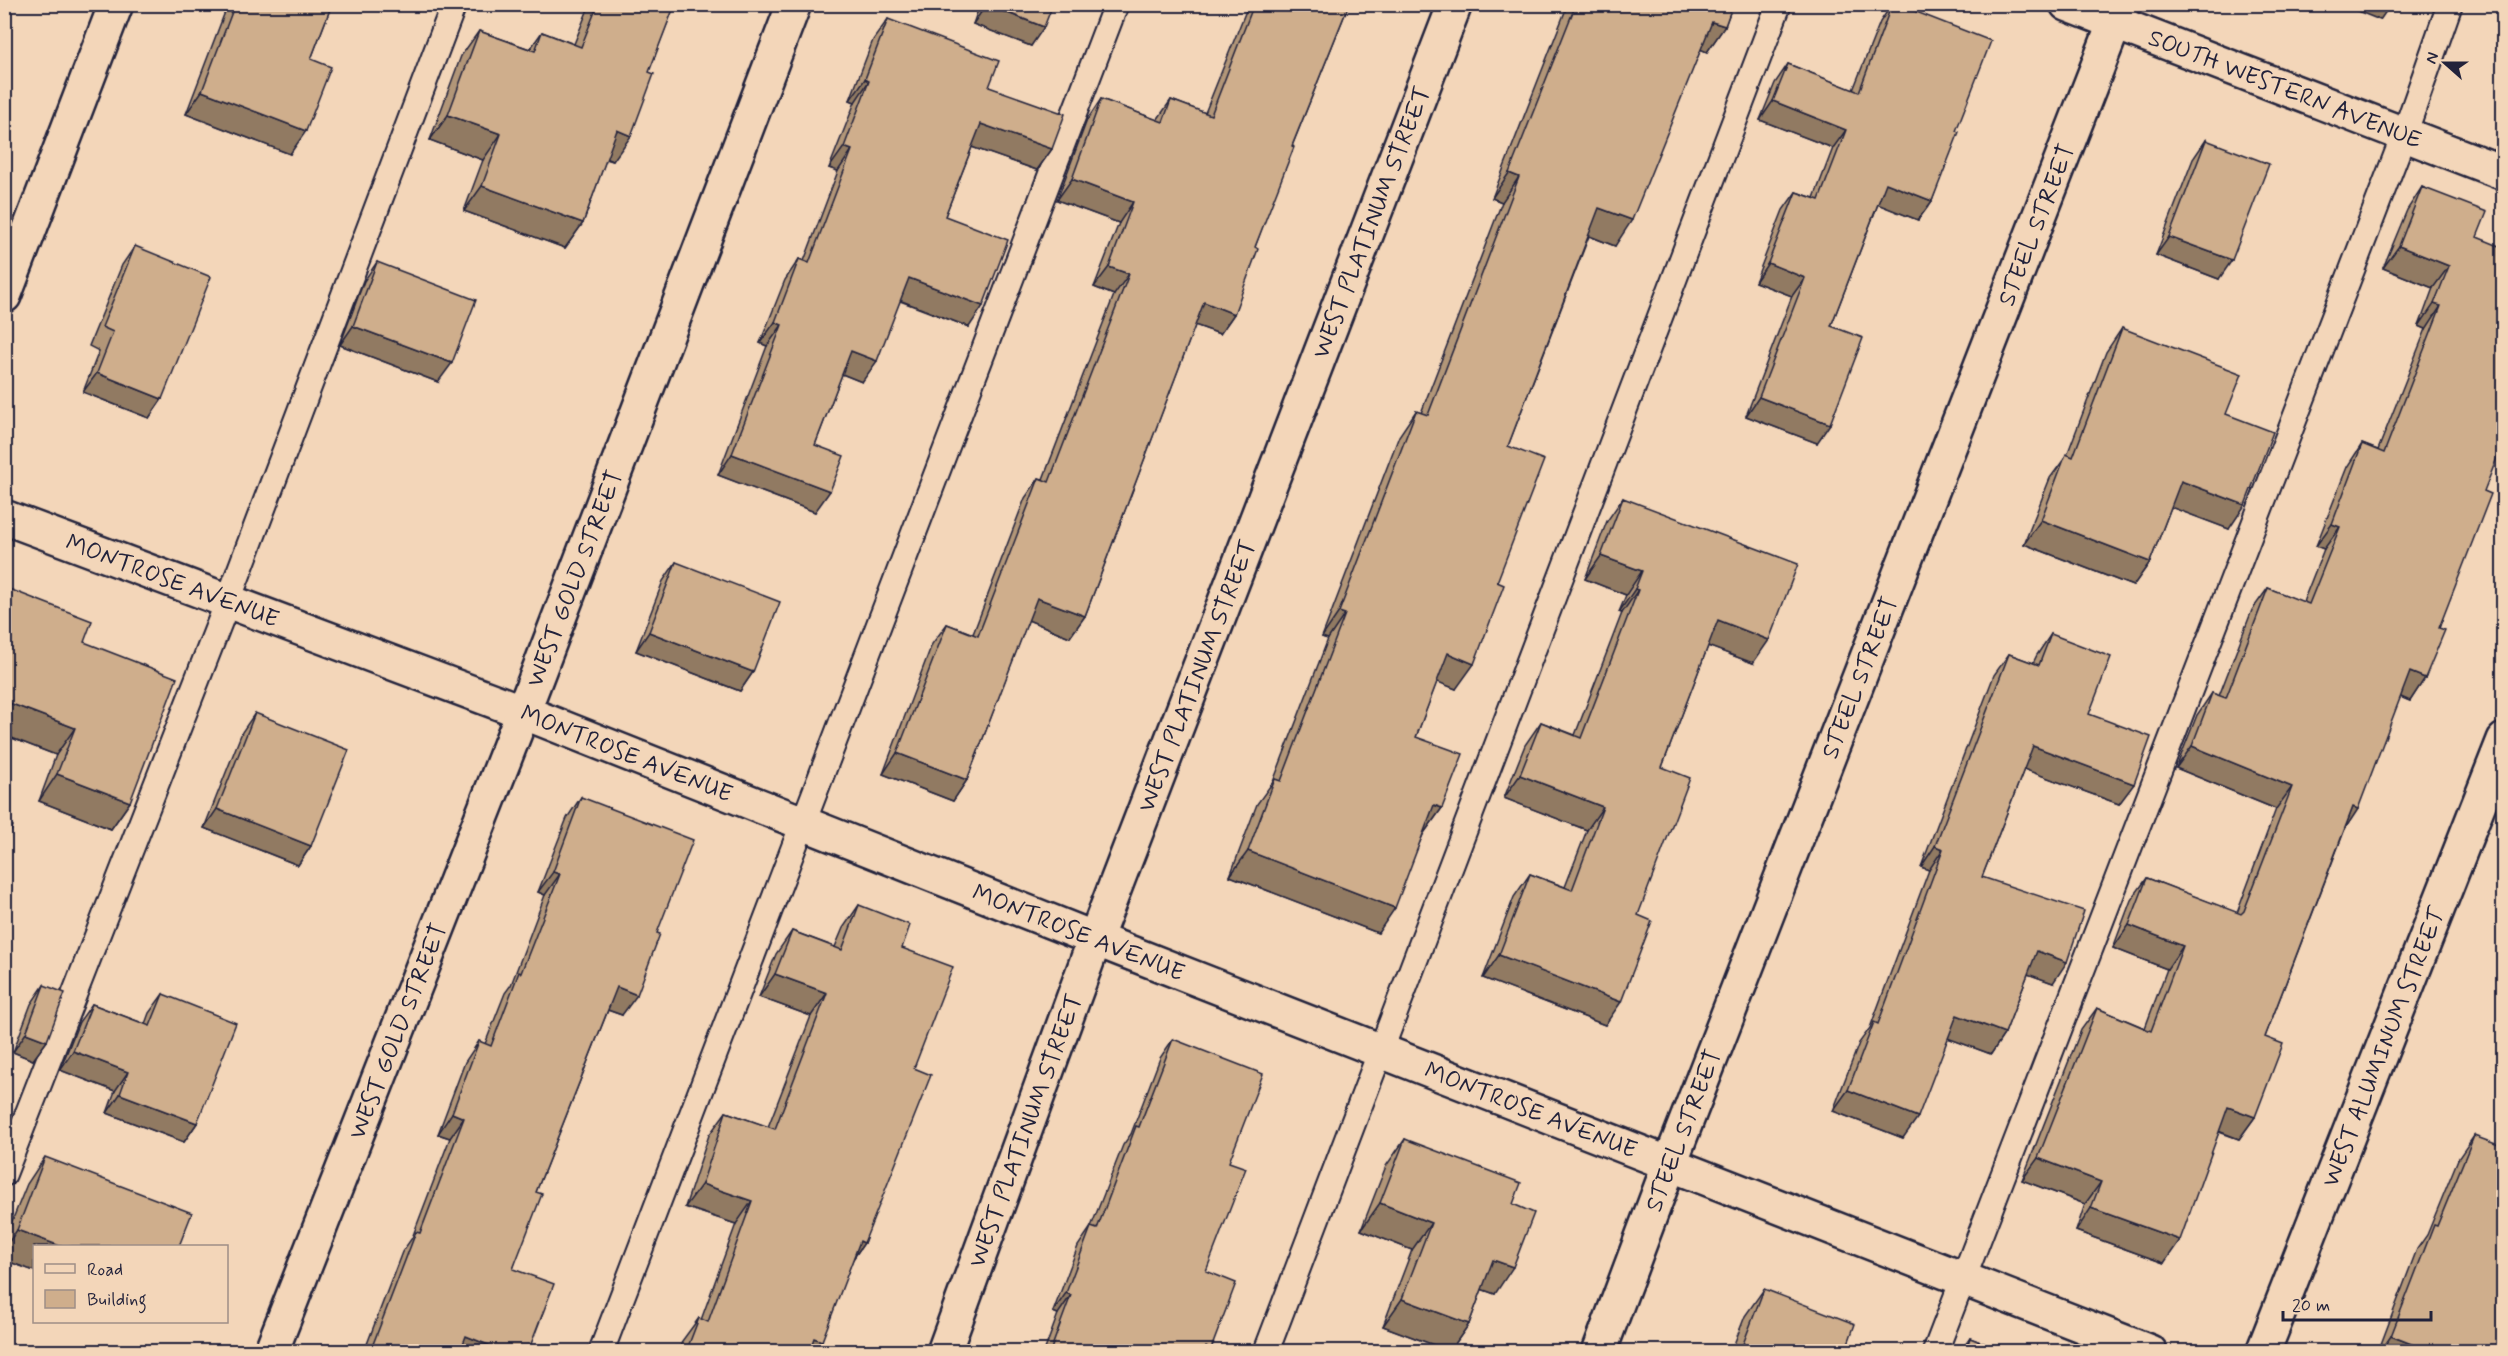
<svg xmlns="http://www.w3.org/2000/svg" width="2508" height="1356" font-family="Mynerve,sans-serif">
  <style>
    .lines { fill: none; stroke-linecap: round; stroke-linejoin: round }
    .lane-casing { stroke: #22223b; stroke-width: 28 }
    .street-casing { stroke: #22223b; stroke-width: 38 }
    .lane { stroke: #f3d6b9; stroke-width: 24 }
    .street { stroke: #f3d6b9; stroke-width: 33 }
    .wall { fill: #b29678; stroke: #22223b; stroke-width: 1.5 }
    .shaded-wall { fill: #917a62; stroke: #22223b; stroke-width: 1.5 }
    .building { fill: #cfae8c; stroke: #22223b; stroke-width: 1.5 }
    .labels { text-anchor: middle; stroke-width: 6; stroke-linejoin: round; paint-order: stroke }
    .street-label { font-size: 24px; fill: #22223b; stroke: #f3d6b9 }
  </style>
  <rect width="100%" height="100%" fill="#f3d6b9"/>
  <filter id="ink" filterUnits="userSpaceOnUse"><feTurbulence type="fractalNoise" baseFrequency=".0167" numOctaves="2"/><feDisplacementMap in="SourceGraphic" scale="12" xChannelSelector="R" yChannelSelector="G"/><feConvolveMatrix kernelMatrix="1 2 1 2 8 2 1 2 1" color-interpolation-filters="sRGB"/></filter>
  <g filter="url(#ink)">
    <g class="lines">
      <defs>
        <g id="lane">
          <path d="M4,1174L228,601L454,4"/>
          <path d="M601,1352L1116,4"/>
          <path d="M1266,1352L1779,4"/>
          <path d="M1935,1352L2404,135L2450,4"/>
        </g>
        <g id="street">
          <path id="s1" d="M2067,4L2504,173"/>
          <path d="M4,296L116,4"/>
          <path id="s2" d="M4,517L523,712L1095,939L2150,1352"/>
          <path id="s3" d="M271,1352L523,712L794,4"/>
          <path id="s4" d="M944,1352L1095,939L1455,4"/>
          <path id="s5" d="M1599,1352L1670,1163L2122,4"/>
          <path id="s6" d="M2263,1352L2504,740"/>
        </g>
      </defs>
      <use href="#lane" class="lane-casing"/>
      <use href="#street" class="street-casing"/>
      <use href="#lane" class="lane"/>
      <use href="#street" class="street"/>
    </g>
    <g class="wall">
      <path d="M228,4H332L311,59L290,154L186,114Z"/>
      <path d="M590,4H675L613,161L606,159L583,223L565,248L464,211L483,160L430,140L461,56L479,31L530,49L542,32L574,44Z"/>
      <path d="M980,4H1053L1031,46L973,24Z"/>
      <path d="M1237,4H1349L1292,146L1255,247L1234,314L1220,334L1195,325L1085,616L1070,637L1028,620L967,780L953,801L883,774L932,644L947,624L973,634L1025,498L1039,478L1043,479L1114,295L1094,287L1119,223L1057,200L1087,120L1101,99L1157,120L1171,100L1205,113L1247,8Z"/>
      <path d="M1568,4H1733L1725,26L1707,52L1701,49L1615,246L1589,236L1508,446L1456,689L1437,681L1416,737L1442,808L1424,833L1378,933L1230,876L1257,804L1273,782L1328,639L1322,637L1399,436L1416,411L1421,413L1502,202L1492,198Z"/>
      <path d="M1892,4L1956,131L1932,201L1918,220L1878,204L1831,326L1817,443L1746,416L1792,296L1755,282L1783,210L1796,192L1814,198L1833,148L1760,120L1775,83L1788,64L1853,90L1880,22Z"/>
      <path d="M888,19L989,87L1052,149L1037,170L972,147L945,216L969,327L900,301L862,382L842,374L815,445V512L718,475L767,346L760,343L785,280L799,259L804,261L838,171L829,168L855,102L850,100L873,40Z"/>
      <path d="M2206,140L2219,279L2156,255L2193,159Z"/>
      <path d="M2422,187L2477,237L2484,491L2439,628L2425,678L2410,701L2400,697L2345,829L2265,1037L2255,1117L2239,1139L2219,1132L2164,1263L2076,1231L2085,1204L2022,1180L2081,1030L2097,1008L2145,1028L2167,969L2113,948L2131,900L2147,878L2237,913L2276,809L2176,768L2197,715L2212,693L2219,696L2252,610L2268,588L2303,602L2324,549L2316,546L2347,467L2362,444L2378,450L2426,329L2419,326L2433,288L2383,268L2407,210Z"/>
      <path d="M135,246L162,399L149,418L83,392L99,351L89,346L122,265Z"/>
      <path d="M377,262L438,382L340,345L364,281Z"/>
      <path d="M2122,328L2226,414L2229,529L2171,507L2150,562L2133,586L2024,544L2050,478L2067,455L2106,352Z"/>
      <path d="M1623,498L1753,663L1708,646L1662,767L1638,915L1605,1025L1483,978L1514,897L1530,874L1565,887L1587,830L1504,798L1525,745L1541,722L1575,735L1622,613L1619,612L1626,595L1585,579L1607,521Z"/>
      <path d="M676,562L753,672L740,691L636,651L663,581Z"/>
      <path d="M4,587L84,642L130,802L111,829L39,801L56,755L4,735Z"/>
      <path d="M2051,634L2089,714L2119,804L2024,769L1982,877L2053,983L2028,974L2005,1033L1991,1054L1948,1038L1903,1138L1833,1111L1859,1043L1870,1028L1929,870L1921,867L1994,675L2009,654L2033,663L2037,655Z"/>
      <path d="M255,713L311,846L298,865L204,828L242,732Z"/>
      <path d="M581,797L622,1015L608,1010L536,1192L513,1269L528,1352H364L402,1252L412,1238L450,1138L438,1134L465,1062L479,1041L485,1044L505,993L511,985L545,895L538,892L567,818Z"/>
      <path d="M859,905L902,948L914,1068L864,1243L853,1259L815,1352H679L682,1341L699,1318L701,1320L736,1224L685,1207L709,1135L726,1112L768,1127L811,1016L759,997L776,954L792,931L835,947L843,928Z"/>
      <path d="M44,985L47,1041L33,1060L13,1052L31,1004Z"/>
      <path d="M163,994L197,1123L184,1142L107,1113L115,1091L60,1070L79,1022L92,1004L145,1024L149,1013Z"/>
      <path d="M1173,1039L1229,1162L1206,1271L1209,1352H1044L1058,1314L1053,1312L1078,1246L1091,1227L1123,1145L1131,1134L1160,1058Z"/>
      <path d="M2474,1136L2504,1352H2378L2417,1249L2427,1235L2458,1159Z"/>
      <path d="M1405,1139L1513,1204L1495,1294L1482,1289L1469,1324L1450,1351L1383,1326L1412,1250L1361,1230L1386,1166Z"/>
      <path d="M45,1157L34,1246V1271L4,1260V1241L27,1184Z"/>
      <path d="M1764,1289L1845,1352H1731L1745,1316Z"/>
      <path d="M1970,1338L2006,1352H1960Z"/>
    </g>
    <g class="shaded-wall">
      <path d="M1237,4H1249L1247,8Z"/>
      <path d="M2340,4H2391L2380,20Z"/>
      <path d="M986,5L1044,27L1031,46L973,24Z"/>
      <path d="M1712,22L1725,26L1707,52L1695,47Z"/>
      <path d="M865,79L869,81L855,102L850,100Z"/>
      <path d="M202,91L306,131L290,154L186,114Z"/>
      <path d="M1773,101L1846,130L1833,148L1760,120Z"/>
      <path d="M448,115L501,134L483,160L430,140Z"/>
      <path d="M981,124L1052,149L1037,170L966,145Z"/>
      <path d="M617,130L631,136L613,161L599,156Z"/>
      <path d="M844,147L852,150L838,171L829,168Z"/>
      <path d="M1509,173L1519,177L1502,202L1492,198Z"/>
      <path d="M1072,179L1133,202L1119,223L1057,200Z"/>
      <path d="M1886,183L1932,201L1918,220L1872,202Z"/>
      <path d="M482,186L583,223L565,248L464,211Z"/>
      <path d="M1599,208L1632,220L1615,246L1582,233Z"/>
      <path d="M2169,237L2232,260L2219,279L2156,255Z"/>
      <path d="M2399,246L2449,266L2433,288L2383,268Z"/>
      <path d="M1768,263L1805,278L1792,296L1755,282Z"/>
      <path d="M1109,267L1129,274L1114,295L1094,287Z"/>
      <path d="M909,278L983,306L969,327L894,298Z"/>
      <path d="M1204,302L1234,314L1220,334L1189,323Z"/>
      <path d="M2434,304L2441,306L2426,329L2419,326Z"/>
      <path d="M775,322L782,325L767,346L760,343Z"/>
      <path d="M353,326L452,363L438,382L340,345Z"/>
      <path d="M851,351L877,361L862,382L837,372Z"/>
      <path d="M97,373L162,399L149,418L83,392Z"/>
      <path d="M1759,397L1830,424L1817,443L1746,416Z"/>
      <path d="M732,454L830,491L815,512L718,475Z"/>
      <path d="M2181,481L2245,505L2229,529L2165,505Z"/>
      <path d="M2041,520L2150,562L2133,586L2024,544Z"/>
      <path d="M2332,524L2340,527L2324,549L2316,546Z"/>
      <path d="M1601,556L1642,571L1626,595L1585,579Z"/>
      <path d="M1635,589L1638,590L1622,613L1619,612Z"/>
      <path d="M1037,598L1085,616L1070,637L1023,618Z"/>
      <path d="M1339,612L1345,614L1328,639L1322,637Z"/>
      <path d="M1718,620L1769,640L1753,663L1702,644Z"/>
      <path d="M649,632L753,672L740,691L636,651Z"/>
      <path d="M1448,653L1474,664L1456,689L1430,679Z"/>
      <path d="M2410,672L2425,678L2410,701L2394,694Z"/>
      <path d="M4,701L75,728L56,755L4,735Z"/>
      <path d="M2033,746L2134,784L2119,804L2018,767Z"/>
      <path d="M2192,746L2292,787L2276,809L2176,768Z"/>
      <path d="M897,753L967,780L953,801L883,774Z"/>
      <path d="M57,774L130,802L111,829L39,801Z"/>
      <path d="M1520,775L1603,807L1587,830L1504,798Z"/>
      <path d="M1434,805L1442,808L1424,833L1417,830Z"/>
      <path d="M2353,807L2358,809L2343,832Z"/>
      <path d="M217,809L311,846L298,865L204,828Z"/>
      <path d="M1935,846L1943,849L1929,870L1921,867Z"/>
      <path d="M1248,851L1395,908L1378,933L1230,876Z"/>
      <path d="M553,872L560,874L545,895L538,892Z"/>
      <path d="M2129,925L2183,946L2167,969L2113,948Z"/>
      <path d="M2037,951L2067,962L2053,983L2022,972Z"/>
      <path d="M1499,955L1621,1002L1605,1025L1483,978Z"/>
      <path d="M775,974L827,993L811,1016L759,997Z"/>
      <path d="M617,987L637,995L622,1015L602,1008Z"/>
      <path d="M1957,1015L2005,1033L1991,1054L1942,1036Z"/>
      <path d="M26,1033L47,1041L33,1060L13,1052Z"/>
      <path d="M73,1051L128,1072L115,1091L60,1070Z"/>
      <path d="M1848,1090L1918,1117L1903,1138L1833,1111Z"/>
      <path d="M120,1094L197,1123L184,1142L107,1113Z"/>
      <path d="M2228,1107L2255,1117L2239,1139L2213,1129Z"/>
      <path d="M452,1113L464,1118L450,1138L438,1134Z"/>
      <path d="M2038,1158L2101,1182L2085,1204L2022,1180Z"/>
      <path d="M702,1184L752,1201L736,1224L685,1207Z"/>
      <path d="M1380,1203L1431,1223L1412,1250L1361,1230Z"/>
      <path d="M2091,1208L2180,1240L2164,1263L2076,1231Z"/>
      <path d="M17,1230L60,1246H34V1271L4,1260V1249Z"/>
      <path d="M860,1241L864,1243L848,1266Z"/>
      <path d="M1493,1260L1513,1267L1495,1294L1475,1287Z"/>
      <path d="M1066,1293L1071,1295L1058,1314L1053,1312Z"/>
      <path d="M1402,1299L1469,1324L1450,1351L1383,1326Z"/>
      <path d="M466,1336L506,1352H455Z"/>
      <path d="M2391,1336L2432,1352H2380Z"/>
      <path d="M814,1338L822,1341L815,1352H805Z"/>
      <path d="M1206,1347L1211,1349L1209,1352H1203Z"/>
    </g>
    <g class="building">
      <path d="M235,4H332L311,59L331,67L306,131L202,91Z"/>
      <path d="M598,4H675L649,72L654,74L631,136L617,130L583,223L482,186L501,134L448,115L479,31L535,51L542,32L581,47Z"/>
      <path d="M986,4H1053L1044,27Z"/>
      <path d="M1254,4H1349L1292,146L1294,147L1255,247L1258,249L1234,314L1204,302L1085,616L1037,598L967,780L897,753L947,624L978,636L1039,478L1049,482L1129,274L1109,267L1133,202L1072,179L1101,99L1163,122L1171,100L1211,115Z"/>
      <path d="M1576,4H1733L1725,26L1712,22L1632,220L1599,208L1508,446L1544,460L1497,582L1504,585L1474,664L1448,653L1416,737L1463,754L1442,808L1434,805L1395,908L1248,851L1275,779L1281,781L1345,614L1339,612L1416,411L1428,415L1519,177L1509,173Z"/>
      <path d="M1892,4H1896L1991,41L1956,131L1959,132L1932,201L1886,183L1831,326L1863,338L1830,424L1759,397L1805,278L1768,263L1796,192L1819,200L1846,130L1773,101L1788,64L1859,92Z"/>
      <path d="M888,19L999,61L989,87L1065,114L1052,149L981,124L945,216L1008,240L983,306L909,278L877,361L851,351L815,445L844,456L830,491L732,454L782,325L775,322L799,259L809,263L852,150L844,147L869,81L865,79Z"/>
      <path d="M2206,140L2269,164L2232,260L2169,237Z"/>
      <path d="M2422,187L2487,212L2477,237L2504,248V440L2484,491L2491,494L2439,628L2445,630L2425,678L2410,672L2358,809L2353,807L2265,1037L2283,1044L2255,1117L2228,1107L2180,1240L2091,1208L2101,1182L2038,1158L2097,1008L2151,1031L2183,946L2129,925L2147,878L2241,914L2244,911L2292,787L2192,746L2212,693L2226,698L2268,588L2309,604L2340,527L2332,524L2362,444L2384,453L2441,306L2434,304L2449,266L2399,246Z"/>
      <path d="M135,246L211,277L162,399L97,373L113,332L102,327Z"/>
      <path d="M377,262L476,300L452,363L353,326Z"/>
      <path d="M2122,328L2242,374L2226,414L2273,432L2245,505L2181,481L2150,562L2041,520L2066,454L2073,457Z"/>
      <path d="M1623,498L1798,564L1769,640L1718,620L1662,767L1690,778L1638,915L1652,921L1621,1002L1499,955L1530,874L1572,890L1603,807L1520,775L1541,722L1581,738L1638,590L1635,589L1642,571L1601,556Z"/>
      <path d="M676,562L780,602L753,672L649,632Z"/>
      <path d="M4,587L92,621L84,642L177,678L130,802L57,774L75,728L4,701Z"/>
      <path d="M2051,634L2111,657L2089,714L2151,737L2134,784L2033,746L1982,877L2084,911L2067,962L2037,951L2005,1033L1957,1015L1918,1117L1848,1090L1874,1022L1878,1024L1943,849L1935,846L2009,654L2039,665Z"/>
      <path d="M255,713L349,750L311,846L217,809Z"/>
      <path d="M581,797L693,840L657,933L660,934L637,995L617,987L536,1192L542,1194L513,1269L554,1284L528,1352H506L466,1336L460,1352H370L416,1232L420,1233L464,1118L452,1113L479,1041L491,1046L519,972L521,973L560,874L553,872Z"/>
      <path d="M4,823L13,826L4,848Z"/>
      <path d="M859,905L910,925L902,948L953,967L914,1068L931,1075L864,1243L860,1241L822,1341L814,1338L809,1352H686L699,1318L708,1322L752,1201L702,1184L726,1112L775,1129L827,993L775,974L792,931L842,950Z"/>
      <path d="M44,985L65,993L47,1041L26,1033Z"/>
      <path d="M163,994L236,1023L197,1123L120,1094L128,1072L73,1051L92,1004L150,1026Z"/>
      <path d="M1173,1039L1263,1074L1229,1162L1246,1168L1206,1271L1236,1283L1211,1349L1206,1347L1204,1352H1050L1071,1295L1066,1293L1091,1227L1097,1229L1136,1126L1139,1127Z"/>
      <path d="M2474,1136L2504,1147V1352H2432L2391,1336L2434,1225L2437,1226Z"/>
      <path d="M1405,1139L1521,1183L1513,1204L1534,1213L1513,1267L1493,1260L1469,1324L1402,1299L1431,1223L1380,1203Z"/>
      <path d="M45,1157L192,1213L179,1246H60L17,1230Z"/>
      <path d="M1764,1289L1855,1324L1845,1352H1740Z"/>
      <path d="M1970,1338L2006,1352H1965Z"/>
    </g>
  </g>
  <g class="labels">
    <g class="street-label">
      <text dy="8" stroke="none"><textPath href="#s1" startOffset="234">SOUTH WESTERN AVENUE</textPath></text>
      <text dy="8" stroke="none"><textPath href="#s4" startOffset="1208">WEST PLATINUM STREET</textPath></text>
      <text dy="8" stroke="none"><textPath href="#s5" startOffset="1209">STEEL STREET</textPath></text>
      <text dy="8" stroke="none"><textPath href="#s3" startOffset="831">WEST GOLD STREET</textPath></text>
      <text dy="8" stroke="none"><textPath href="#s2" startOffset="180">MONTROSE AVENUE</textPath></text>
      <text dy="8" stroke="none"><textPath href="#s4" startOffset="722">WEST PLATINUM STREET</textPath></text>
      <text dy="8" stroke="none"><textPath href="#s5" startOffset="723">STEEL STREET</textPath></text>
      <text dy="8" stroke="none"><textPath href="#s2" startOffset="666">MONTROSE AVENUE</textPath></text>
      <text dy="8" stroke="none"><textPath href="#s2" startOffset="1152">MONTROSE AVENUE</textPath></text>
      <text dy="8" stroke="none"><textPath href="#s3" startOffset="345">WEST GOLD STREET</textPath></text>
      <text dy="8" stroke="none"><textPath href="#s6" startOffset="328">WEST ALUMINUM STREET</textPath></text>
      <text dy="8" stroke="none"><textPath href="#s2" startOffset="1638">MONTROSE AVENUE</textPath></text>
      <text dy="8" stroke="none"><textPath href="#s5" startOffset="237">STEEL STREET</textPath></text>
      <text dy="8" stroke="none"><textPath href="#s4" startOffset="236">WEST PLATINUM STREET</textPath></text>
    </g>
  </g>
  <rect width="2508" height="1356" fill="none" stroke="#f3d6b9" stroke-width="24"/>
  <rect x="12" y="12" width="2484" height="1332" fill="none" stroke="#22223b" stroke-width="2" filter="url(#ink)"/>
  <rect x="33" y="1245" width="195" height="78" fill="#f3d6b9" stroke="#9f8e87" stroke-width="1.5"/>
  <rect x="45" y="1264" width="30" height="9" fill="#f3d6b9" stroke="#9f8e87" stroke-width="1.5"/>
  <text x="87" y="1275" font-size="18" fill="#22223b">Road</text>
  <rect x="45" y="1290" width="30" height="18" fill="#cfae8c" stroke="#9f8e87" stroke-width="1.5"/>
  <text x="87" y="1305" font-size="18" fill="#22223b">Building</text>
  <g transform="translate(2445 63) rotate(291)" stroke="#f3d6b9" stroke-width="4.5" paint-order="stroke">
  <path d="M0-4.5L10 22L0 15L-10 22Z" fill="#22223b"/>
  <text y="-9" font-size="16" font-weight="bold" text-anchor="middle" fill="#22223b">N</text>
  </g>
  <path d="M2283 1311v9h148v-9" fill="none" stroke="#22223b" stroke-width="3"/>
  <text x="2292" y="1311" font-size="18" fill="#22223b" stroke="#f3d6b9" stroke-width="4.5" paint-order="stroke">20 m</text>
</svg>
